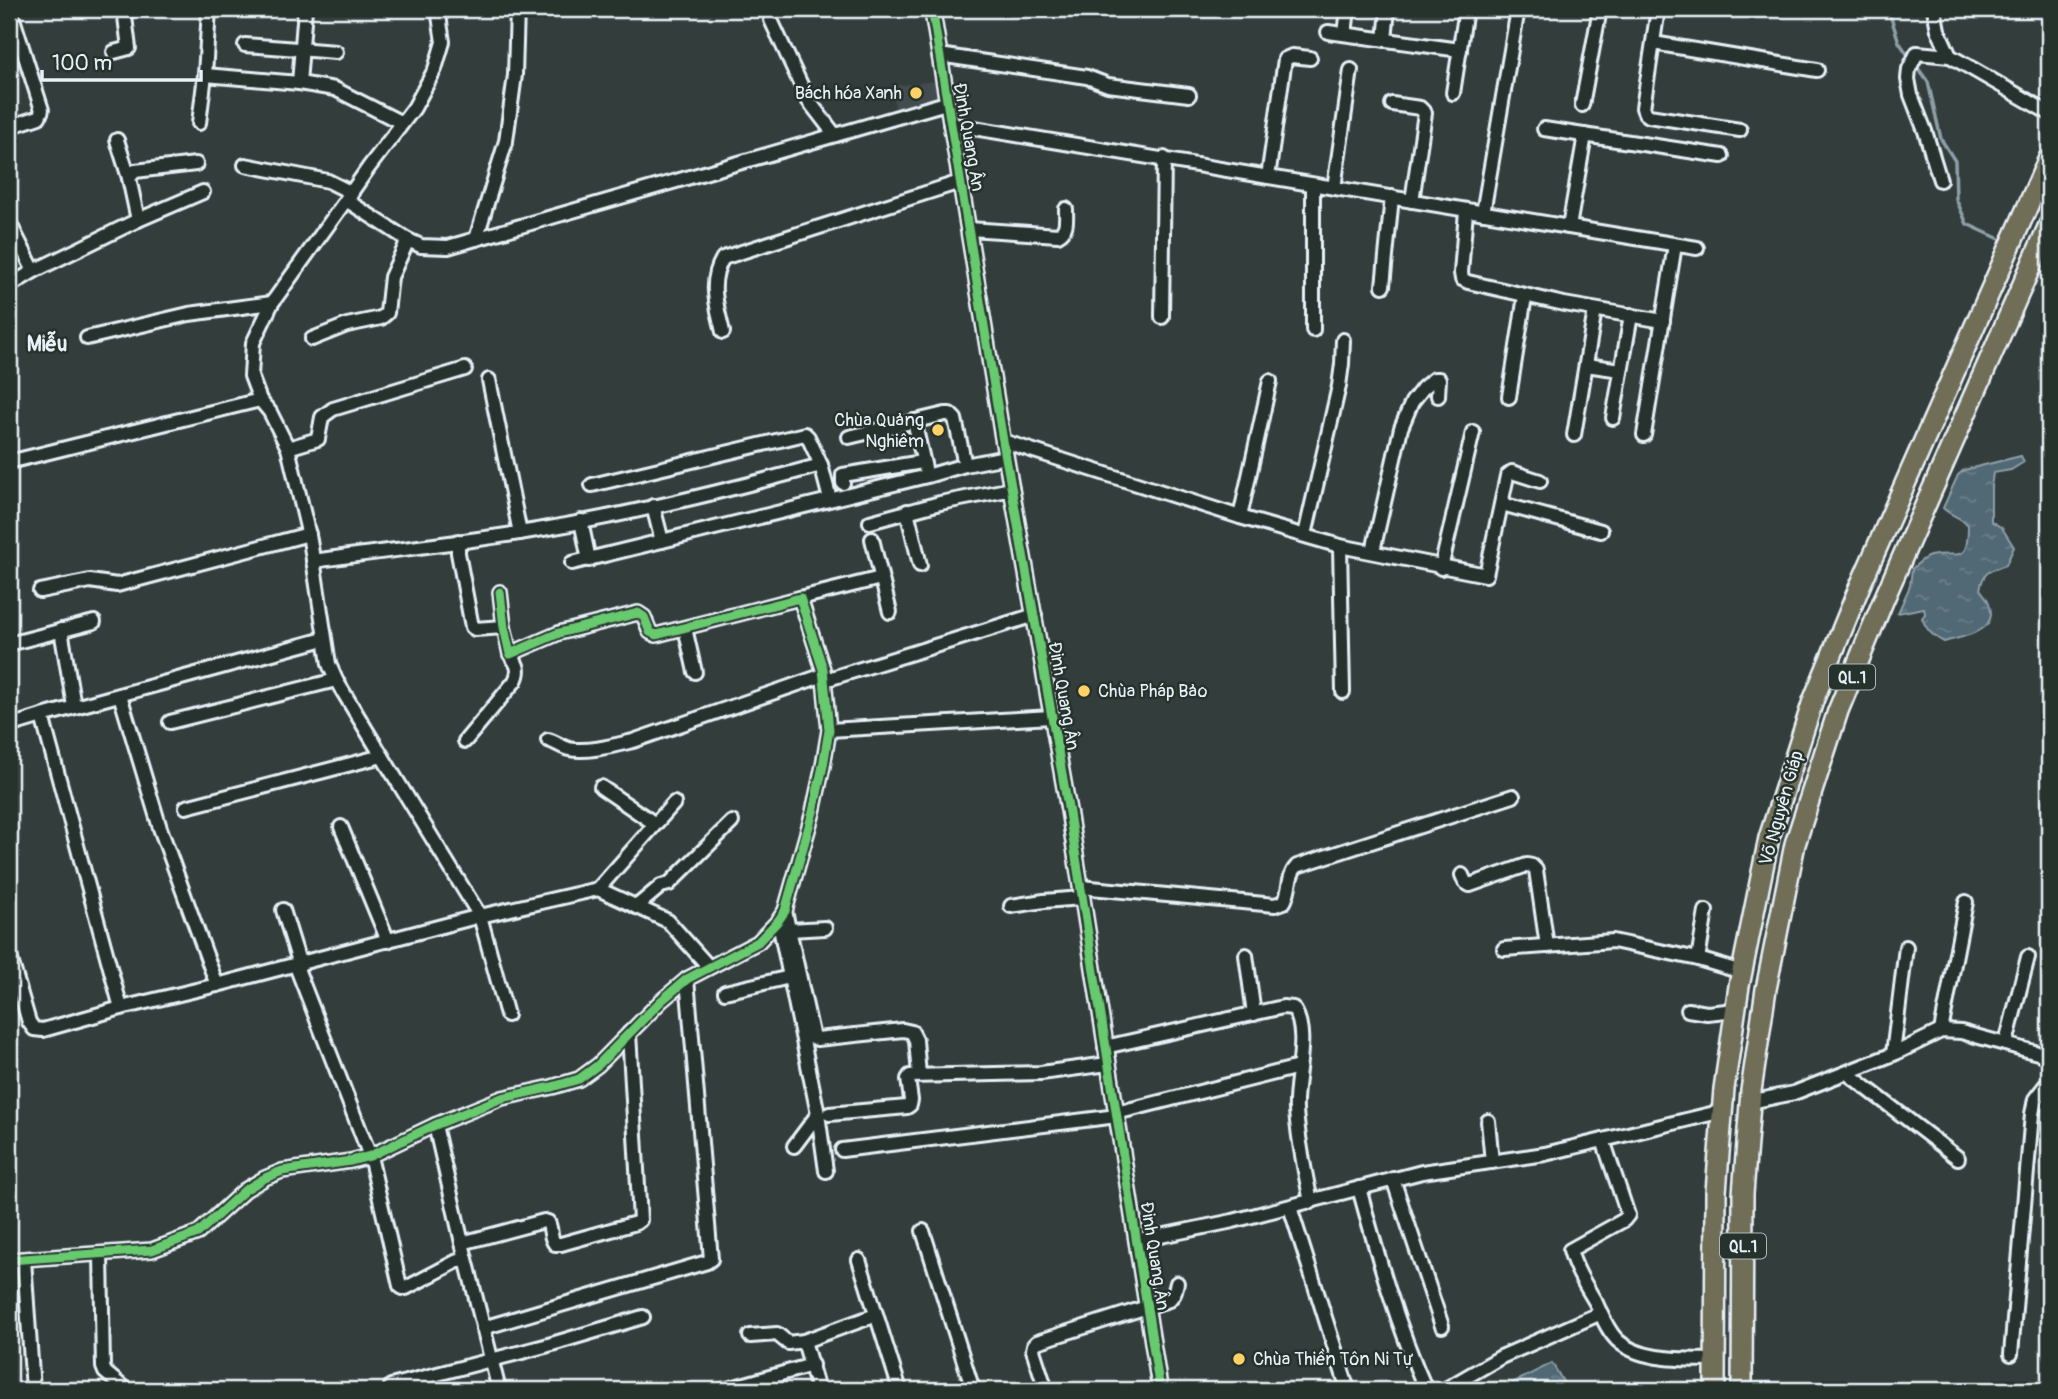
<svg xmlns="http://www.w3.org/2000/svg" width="2058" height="1399" font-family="Pangolin,sans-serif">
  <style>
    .built { fill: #434b4d }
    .water { fill: url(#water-ripples); stroke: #8d9fa9; stroke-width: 2 }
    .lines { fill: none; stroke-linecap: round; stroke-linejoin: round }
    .stream { stroke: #8d9fa9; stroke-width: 3.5 }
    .minor-casing { stroke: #e8f1f8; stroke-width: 18 }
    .tertiary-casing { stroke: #e8f1f8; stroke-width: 19 }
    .trunk-casing { stroke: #e8f1f8; stroke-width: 24 }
    .minor { stroke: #26332d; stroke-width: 12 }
    .tertiary { stroke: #26332d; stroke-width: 14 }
    .trunk { stroke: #716e59; stroke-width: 19 }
    .cycleway-casing { stroke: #26332d; stroke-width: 13 }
    .cycleway { stroke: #67ca6e; stroke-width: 9 }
    .poi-dot { fill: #ffd166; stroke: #26332d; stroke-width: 2.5 }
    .labels { text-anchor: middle; stroke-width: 5; stroke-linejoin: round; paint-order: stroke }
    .shield { fill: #26332d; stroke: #aeb8bb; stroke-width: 2 }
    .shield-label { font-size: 16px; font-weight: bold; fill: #e8f1f8 }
    .poi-label { font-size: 18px; fill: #e8f1f8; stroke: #26332d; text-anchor: end }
    .street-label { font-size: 18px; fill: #e8f1f8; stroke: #26332d }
    .quarter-label { font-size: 21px; font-weight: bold; fill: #e8f1f8; stroke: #26332d }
  </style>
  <defs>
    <pattern id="water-ripples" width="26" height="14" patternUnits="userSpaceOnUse" patternTransform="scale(1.75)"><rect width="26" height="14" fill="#516975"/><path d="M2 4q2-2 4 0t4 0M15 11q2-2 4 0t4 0" fill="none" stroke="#6a7f89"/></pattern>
  </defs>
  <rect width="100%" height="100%" fill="#333e3c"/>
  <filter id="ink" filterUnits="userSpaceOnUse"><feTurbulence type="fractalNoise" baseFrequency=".0143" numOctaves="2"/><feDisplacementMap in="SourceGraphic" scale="14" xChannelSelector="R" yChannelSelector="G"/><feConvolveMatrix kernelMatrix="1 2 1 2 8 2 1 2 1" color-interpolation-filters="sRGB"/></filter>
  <g filter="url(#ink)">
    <path class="built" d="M936,81L939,101L896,114L892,86Z"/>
    <g class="water">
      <path d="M2021,456L2024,462L2011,470L1993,473L1991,487V521L2002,528L2014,547L2006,565C1990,571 1984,570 1980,589C1983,593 1988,599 1989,603C2000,633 1963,636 1944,642C1933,636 1926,630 1922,618L1925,614L1924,608L1898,613L1910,586L1912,569C1917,564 1923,558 1930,556C1958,550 1968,567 1968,525C1961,517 1951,516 1943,508L1958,475L1964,470Z"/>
      <path d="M1552,1363L1568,1390H1500L1505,1387Z"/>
    </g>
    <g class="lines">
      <g class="stream">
        <path d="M1888,9L1899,42L1910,58"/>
        <path d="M1915,64L1928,82L1941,139L1955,161L1956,199L1967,224L2004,241"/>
      </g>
      <defs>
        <g id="minor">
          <path d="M1658,9L1643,108L1645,113L1649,116L1740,130"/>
          <path d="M1934,9L1938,30L1950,56L2049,113"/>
          <path d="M771,20L808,100L835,135"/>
          <path d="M1328,32L1460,50"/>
          <path d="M1345,34L1348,9"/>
          <path d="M1385,40L1388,9"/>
          <path d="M1653,43L1817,70"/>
          <path d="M245,45L336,52"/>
          <path d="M114,52L129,48L124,9"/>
          <path d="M939,55L1087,77L1108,85L1189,95"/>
          <path d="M205,75L299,83L335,89L402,123"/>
          <path d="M299,83L305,9"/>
          <path d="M1453,93L1466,9"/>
          <path d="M1392,104L1420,108L1425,113L1412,201"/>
          <path d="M1582,105L1600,9"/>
          <path d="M199,123L205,75L209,9"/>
          <path d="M950,124L1569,227L1585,135"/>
          <path d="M9,127L39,117L42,110L10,9"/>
          <path d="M1544,129L1722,156"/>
          <path d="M117,140L129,178"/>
          <path d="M245,165L328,181L352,193"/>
          <path d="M1268,177L1285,59L1292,56L1310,58"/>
          <path d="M1940,180L1925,131L1911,95L1908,79L1909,69L1917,53L1950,56"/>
          <path d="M1334,188L1351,70"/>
          <path d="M346,200L369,167L414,108L435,69L443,42L438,9"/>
          <path d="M1466,211L1461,273L1462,279L1468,282L1564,304L1663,321"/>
          <path d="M1483,213L1518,9"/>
          <path d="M138,220L129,178L135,171L196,164"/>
          <path d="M9,222L34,271"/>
          <path d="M1569,227L1697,248"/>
          <path d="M969,229L1058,235C1068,230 1066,219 1066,209"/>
          <path d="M476,239L506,141L515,75L517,9"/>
          <path d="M9,286L34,271L138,220L203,192"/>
          <path d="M1383,286L1392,197"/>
          <path d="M1162,317L1164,158"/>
          <path d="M1313,330V185"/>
          <path d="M723,332C717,306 708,282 723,258L960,182"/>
          <path d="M87,338L189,314L272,303"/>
          <path d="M312,339L347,325L381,318L387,313L391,277L408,240"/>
          <path d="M1586,365L1621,370"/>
          <path d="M489,380L520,533"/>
          <path d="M1509,397L1525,296"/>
          <path d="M1613,418L1631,315"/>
          <path d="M914,421L925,468"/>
          <path d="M1574,435L1595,310"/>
          <path d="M1644,435L1675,245"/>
          <path d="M849,437L945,414H950L955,419L965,465"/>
          <path d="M1003,441L1240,517L1340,546L1486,575L1507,476L1512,472L1540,481"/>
          <path d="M288,448L318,439L322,417L333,409L465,369"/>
          <path d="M9,462L260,400"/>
          <path d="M843,483V475L922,462"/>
          <path d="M592,485L805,434L808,437L821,465L830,499"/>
          <path d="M1502,504L1601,531"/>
          <path d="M653,506L662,541"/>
          <path d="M907,511L920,565"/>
          <path d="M1240,517L1270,381"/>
          <path d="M581,521L589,560"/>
          <path d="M870,522L940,503L1012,489"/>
          <path d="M1305,535L1339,386L1342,364L1343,340"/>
          <path d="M872,539L890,612"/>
          <path d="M458,541V553L472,627L475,629L504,627"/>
          <path d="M1340,546L1343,692"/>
          <path d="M1373,551L1401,428L1412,402L1423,388L1434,379H1439L1438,396"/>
          <path d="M313,561C382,551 451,544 519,533C621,517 722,492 821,465"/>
          <path d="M572,563L927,476L965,465L1006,457"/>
          <path d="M1441,568L1473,432"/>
          <path d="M40,591L90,581L117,585L309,534"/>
          <path d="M800,598L881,578"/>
          <path d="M685,628L695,672"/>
          <path d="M61,630L74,706"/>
          <path d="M9,644L94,622"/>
          <path d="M825,680L1035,615"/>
          <path d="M120,695L160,828L217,985L480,916L598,889L668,921L709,967"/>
          <path d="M170,722L336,680"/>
          <path d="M9,726L42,716"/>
          <path d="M829,730L1052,717"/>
          <path d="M548,740C556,742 561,747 569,749C587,753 616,745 633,741L824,675"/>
          <path d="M465,741L515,681C521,669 517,664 510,654"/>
          <path d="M382,756L336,680L329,664L310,540L288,448L270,412L260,400L251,376L253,343L272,303L346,200L408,240L421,246L448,247L946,103"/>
          <path d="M601,787L655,824"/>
          <path d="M186,807L382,756L480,916L507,1015"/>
          <path d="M341,827L388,941"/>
          <path d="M1462,875L1465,882L1470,885L1527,865L1532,866L1536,870L1547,946"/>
          <path d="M1080,887L1275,905L1284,902C1291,890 1287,876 1297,866L1513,796"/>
          <path d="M598,889L674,803"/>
          <path d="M1011,906L1044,901L1082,898"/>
          <path d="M636,907L661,886L669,884L732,822"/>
          <path d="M283,910L300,965"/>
          <path d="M785,911L813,1038L817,1039L903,1030L912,1032L916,1040L919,1075"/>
          <path d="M780,928L818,1114L794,1146"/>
          <path d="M789,930L825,928"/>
          <path d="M1504,949L1613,941L1698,959L1742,972"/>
          <path d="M9,953L29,1022L34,1029L43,1030L121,1008L217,985"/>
          <path d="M1246,955L1254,1014"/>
          <path d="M1698,959L1706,911"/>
          <path d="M296,966L370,1156L400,1286L403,1288H406L465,1257"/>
          <path d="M725,992L790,977"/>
          <path d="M121,1008L42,716L324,639"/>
          <path d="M1688,1010L1707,1013L1736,1010"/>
          <path d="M1941,1031L1966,902"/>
          <path d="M2006,1043L2028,957"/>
          <path d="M1105,1047L1283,1007L1293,1008C1311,1032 1294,1080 1296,1110C1298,1141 1305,1171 1311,1202"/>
          <path d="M1893,1054L1906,947"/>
          <path d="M1847,1073L1958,1158"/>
          <path d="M1750,1102L1794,1093L1896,1053L1941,1031L1961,1032L2049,1056"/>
          <path d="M1116,1113L1299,1067"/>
          <path d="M818,1114L826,1171"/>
          <path d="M829,1114L907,1107L910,1105L911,1100L908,1079L910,1076L1041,1073L1108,1064"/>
          <path d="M1488,1121L1492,1162"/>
          <path d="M435,1125L462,1243L499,1390"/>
          <path d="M1603,1140L1628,1215L1624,1220L1570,1250C1575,1269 1586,1286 1596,1303C1602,1316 1607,1330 1617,1340C1640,1362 1686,1359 1716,1360"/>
          <path d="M842,1150L1117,1116"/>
          <path d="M1393,1179L1442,1326"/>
          <path d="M1359,1188C1378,1257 1397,1325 1426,1390"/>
          <path d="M1290,1207L1348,1390"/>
          <path d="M923,1231L973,1390"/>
          <path d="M1136,1241L1233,1221L1422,1172L1545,1154L1723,1111"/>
          <path d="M462,1243L544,1221L548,1222C552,1229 549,1237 555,1244H561L636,1223L640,1220L629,1033"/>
          <path d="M101,1254L103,1367L105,1372L126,1390"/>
          <path d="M9,1260L152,1250L198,1233L245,1190L265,1178L282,1171L351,1161L370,1156L435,1125L502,1098L552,1087L579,1079L598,1065L661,1001L687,979L758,942L778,921L785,911L813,812L823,766L829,730L823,669L800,598L656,635L650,632L644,617L638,613L559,633L510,654L504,627L500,592"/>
          <path d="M24,1260L33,1390"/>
          <path d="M859,1260L900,1390"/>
          <path d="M483,1328L707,1262L711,1259L687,979"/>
          <path d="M750,1336L777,1334L788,1343L804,1341L876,1315"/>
          <path d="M804,1341L818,1390"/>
          <path d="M2011,1354L2032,1114L2035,1099L2049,1081"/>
          <path d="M391,1386L545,1346L643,1317"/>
          <path d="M724,1390L812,1365"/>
          <path d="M1046,1390L1033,1350L1034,1345L1037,1342L1169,1300L1174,1294L1177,1283"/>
          <path d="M1444,1390L1501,1357L1601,1313"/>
          <path d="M1967,1390H1971"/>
        </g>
        <path id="tertiary" d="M932,9L1003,441L1069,813L1160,1390"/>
        <g id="trunk">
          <path d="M1715,1390L1716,1192L1724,1089L1739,986L1769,838L1813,701L1859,588L2049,158"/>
          <path d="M1742,1390L1743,1194L1751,1091L1766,989L1795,844L1838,711L1884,599L2049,225"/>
        </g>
      </defs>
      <use href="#minor" class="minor-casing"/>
      <use href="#tertiary" class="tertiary-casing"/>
      <use href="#trunk" class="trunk-casing"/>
      <use href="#minor" class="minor"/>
      <use href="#tertiary" class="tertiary"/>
      <use href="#trunk" class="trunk"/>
      <defs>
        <g id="cycleway">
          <path d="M932,9L1003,441L1069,813L1160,1390"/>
          <path d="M9,1260L152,1250L198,1233L245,1190L265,1178L282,1171L351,1161L370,1156L435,1125L502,1098L552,1087L579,1079L598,1065L661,1001L687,979L758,942L778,921L785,911L813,812L823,766L829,730L823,669L800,598L656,635L650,632L644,617L638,613L559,633L510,654L504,627L500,592"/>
        </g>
      </defs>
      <use href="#cycleway" class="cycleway-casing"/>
      <use href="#cycleway" class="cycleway"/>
    </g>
  </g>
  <g class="poi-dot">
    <circle cx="916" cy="93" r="7"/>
    <circle cx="938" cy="430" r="7"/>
    <circle cx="1084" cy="691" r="7"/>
    <circle cx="1239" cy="1359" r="7"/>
  </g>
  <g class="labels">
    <g class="shield">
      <rect x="1829" y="664.5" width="46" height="25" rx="5"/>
      <rect x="1720" y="1233.5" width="46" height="25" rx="5"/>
    </g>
    <g class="shield-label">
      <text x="1852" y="683">QL.1</text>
      <text x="1743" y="1252">QL.1</text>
    </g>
    <g class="poi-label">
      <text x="902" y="99">Bách hóa Xanh</text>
      <text x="924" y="426">Chùa Quảng<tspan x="924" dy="21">Nghiêm</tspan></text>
      <text x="1098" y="697" text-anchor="start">Chùa Pháp Bảo</text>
      <text x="1253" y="1365" text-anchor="start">Chùa Thiền Tôn Ni Tự</text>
    </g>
    <g class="street-label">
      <text transform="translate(969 137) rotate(80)" y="6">Đinh Quang Ân</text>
      <text transform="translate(1064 696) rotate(80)" y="6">Đinh Quang Ân</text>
      <text transform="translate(1781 808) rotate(-74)" y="6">Võ Nguyên Giáp</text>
      <text transform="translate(1155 1256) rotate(81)" y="6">Đinh Quang Ân</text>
    </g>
    <g class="quarter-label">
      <text x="47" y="351">Miễu</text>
    </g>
  </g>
  <rect width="2058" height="1399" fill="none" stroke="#26332d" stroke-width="35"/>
  <rect x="18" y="18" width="2023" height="1364" fill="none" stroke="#e8f1f8" stroke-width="2.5" filter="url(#ink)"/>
  <path d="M42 70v10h159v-10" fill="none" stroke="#e8f1f8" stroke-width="3.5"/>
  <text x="52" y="70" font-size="21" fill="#e8f1f8" stroke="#26332d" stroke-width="5" paint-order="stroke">100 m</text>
</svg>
